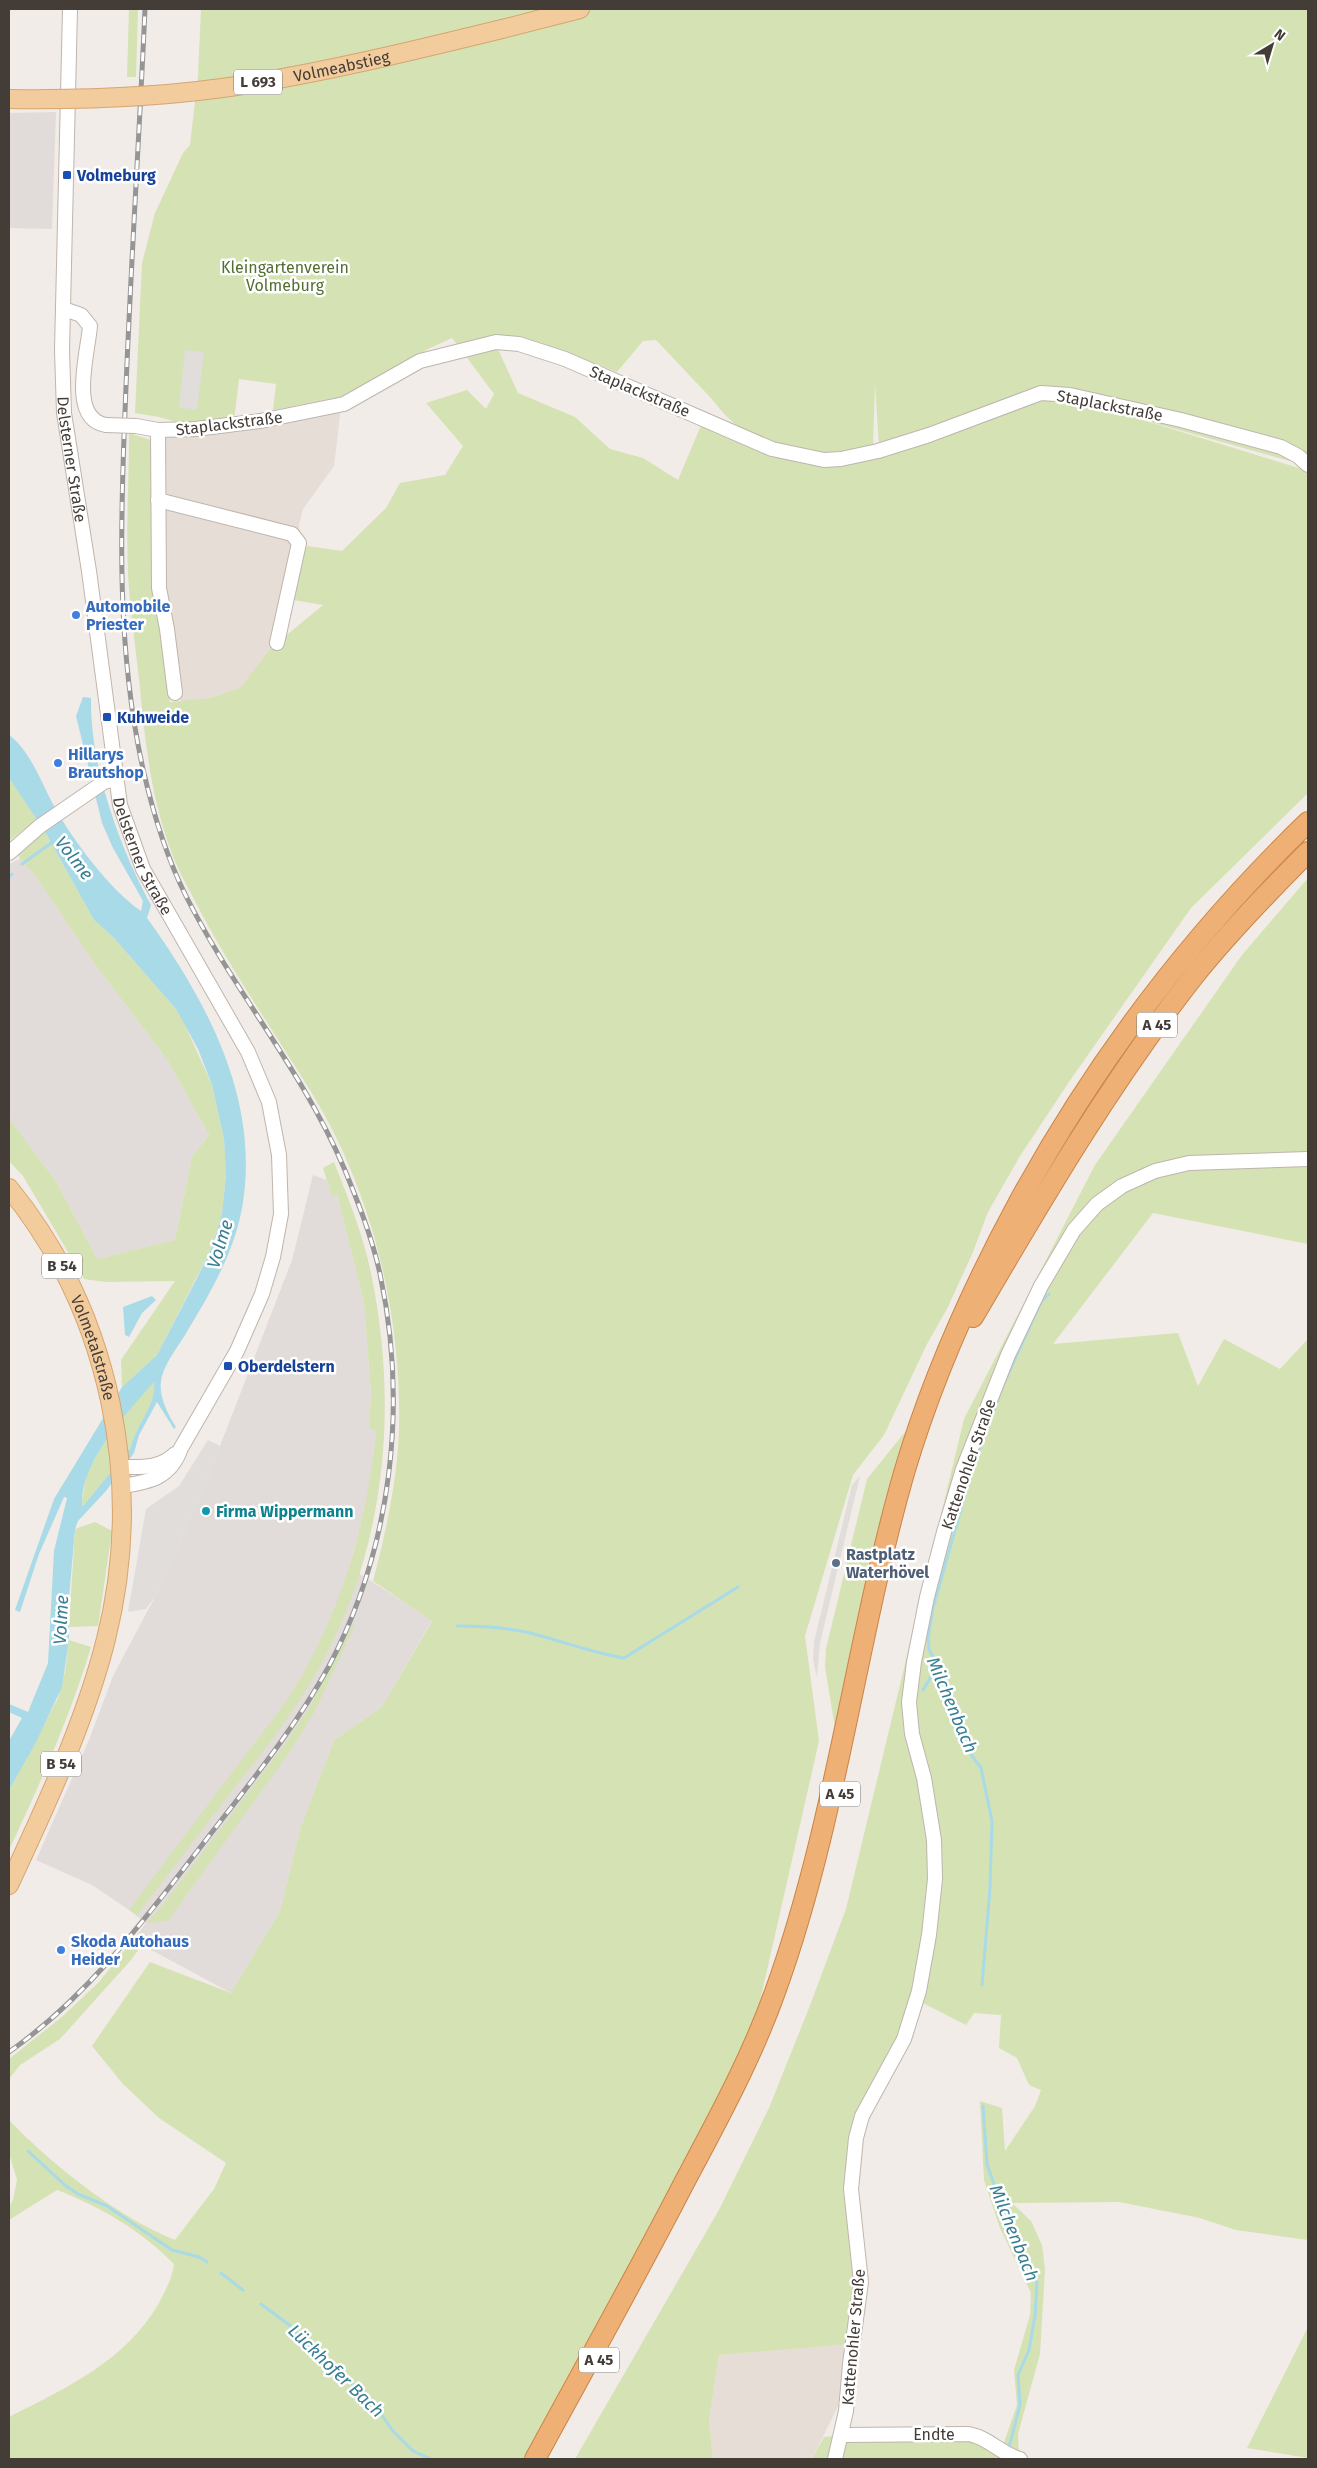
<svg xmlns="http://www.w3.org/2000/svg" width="1317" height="2468" font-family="'Fira Sans',sans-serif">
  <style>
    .residential { fill: #e5ddd6 }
    .industrial { fill: #e1dcd9 }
    .green { fill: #d5e2b4 }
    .parking { fill: #e0dddb }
    .water { fill: #a9dae8; fill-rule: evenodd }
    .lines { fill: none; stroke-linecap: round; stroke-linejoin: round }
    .stream { stroke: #a9dae8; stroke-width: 3 }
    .minor-casing { stroke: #bfb5ad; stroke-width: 16 }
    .major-casing { stroke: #d6a570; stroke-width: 20 }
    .highway-casing { stroke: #cc8346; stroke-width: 22 }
    .minor { stroke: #fff; stroke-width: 14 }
    .major { stroke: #f3cc9e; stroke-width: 18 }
    .highway { stroke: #eeb075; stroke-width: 20 }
    .rail-casing { stroke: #959595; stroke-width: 5 }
    .rail { stroke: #fff; stroke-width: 3; stroke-dasharray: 9; stroke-linecap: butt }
    .minor-bridge-casing { stroke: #bfb5ad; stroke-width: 16; stroke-linecap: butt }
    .major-bridge-casing { stroke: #d6a570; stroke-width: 20; stroke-linecap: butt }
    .minor-bridge { stroke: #fff; stroke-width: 14 }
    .major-bridge { stroke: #f3cc9e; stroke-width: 18 }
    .transit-dot { fill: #1a4fb4; stroke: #fff; stroke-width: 2 }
    .shop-dot { fill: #3f7fe0; stroke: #fff; stroke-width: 2 }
    .culture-dot { fill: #0f9aa8; stroke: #fff; stroke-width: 2 }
    .service-dot { fill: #5c6f8a; stroke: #fff; stroke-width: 2 }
    .labels { text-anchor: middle; stroke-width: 5; stroke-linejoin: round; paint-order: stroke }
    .shield { fill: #fff; stroke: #7c7673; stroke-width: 1 }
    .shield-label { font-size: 15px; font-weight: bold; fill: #443c37 }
    .street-label { font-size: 16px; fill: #443c37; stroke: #fff }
    .transit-label { font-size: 16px; font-weight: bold; fill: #164399; stroke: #fff; text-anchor: start }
    .park-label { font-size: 16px; fill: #536f30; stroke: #fff }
    .shop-label { font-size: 16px; font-weight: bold; fill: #366cbe; stroke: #fff; text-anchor: start }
    .culture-label { font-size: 16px; font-weight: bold; fill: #0d838f; stroke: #fff; text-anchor: start }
    .service-label { font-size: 16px; font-weight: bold; fill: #4e5e75; stroke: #fff; text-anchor: start }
    .water-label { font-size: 18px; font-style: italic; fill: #387f95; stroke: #fff }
  </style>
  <rect width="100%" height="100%" fill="#f1ece7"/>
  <g class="residential">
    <path d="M341,407L334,466L303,509L299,524L300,542L271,650L240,688L210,698L181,702L164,588L162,435Z"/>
    <path d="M853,2344L844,2394L812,2459H713L709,2420L719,2355Z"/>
  </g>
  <g class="industrial">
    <path d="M56,112L52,229L9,228V113Z"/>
    <path d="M20,859L34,874L99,970L167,1059L209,1135L192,1157L175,1240L97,1259L57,1183L9,1118V864Z"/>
    <path d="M313,1175L327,1180L332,1195L337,1194L364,1303L371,1394L369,1428L376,1430L371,1477L360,1528L349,1567L432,1620L382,1707L334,1740L301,1826L280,1911L231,1993L142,1945L140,1931L146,1923L129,1910L92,1885L36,1860L89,1740L113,1676L156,1595L201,1495L292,1260Z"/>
  </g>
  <g class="green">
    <path d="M129,9H138L136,77H127Z"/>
    <path d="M201,9H1308V466L1136,418L1305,470L1308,474V793L1191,908L1071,1079L1020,1156L988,1212L973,1252L947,1309L927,1344L884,1435L853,1475L805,1636L819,1741L758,2010L701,2147L528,2459H9V2417C66,2388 126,2361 159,2303C166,2289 172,2279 174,2264C142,2231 99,2206 57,2190L9,2220V2207L13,2200L17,2180L9,2153V2120C51,2164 119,2218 175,2240L214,2189L226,2163L159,2118L123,2084L92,2046L150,1962L231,1993L280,1911L301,1826L334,1740L382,1707L432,1621L373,1581C386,1532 397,1481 399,1431C402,1316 373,1194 313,1095C274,1031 230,969 196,903C187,885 176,867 170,848C151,796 145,742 140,688C136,649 130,611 128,573C126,527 129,479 129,433L154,441L153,576L170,702L210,698L240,688L271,648L323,605L287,599L307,546L342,551L386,508L400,483L445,475L463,446L426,403L467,390L486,409L494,394L465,355L485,348L497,347L518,393L575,417L610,449L643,458L678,480L702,423L748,445L791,460L840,464L883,455L1041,397L1038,390L879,447L875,383L873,446C832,467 771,450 735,424C725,416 717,405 709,396C691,377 674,359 656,340L643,341L617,372L541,343L518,339L496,337L459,347L452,338L426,350L416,359L340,397L273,410L276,384L239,379L234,420L191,426L159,417L135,413L142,263L155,213L183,153L190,145L198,76Z"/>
    <path d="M9,778L37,819L9,841Z"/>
    <path d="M44,830L94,920L113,937L176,1009L184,1023L212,1085L224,1139L226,1174L222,1214L212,1247L157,1355L122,1387L121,1360L175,1281L105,1282L84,1279L23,1176L9,1161V1118L57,1183L97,1259L175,1240L192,1157L209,1135L167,1059L99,970L34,874L20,859L18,854Z"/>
    <path d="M1308,878V1244L1153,1213L1053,1344L1178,1333L1198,1386L1224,1339L1280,1369L1308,1339V2240L1236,2230L1200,2218L1119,2202L1012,2203L1031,2221L1042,2245L1045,2270L1040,2354L1018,2434L1019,2459H812L824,2437L841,2435L950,2433L1001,2451L1017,2405L1014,2370L1030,2315L1031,2293L1000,2228L984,2180L980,2101L1002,2108L1005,2151L1035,2106L1041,2090L1029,2085L1017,2058L999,2048L1001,2015L974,2013L966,2025L917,2000L858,2126L853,2344L719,2355L709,2420L713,2459H575L720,2208L769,2108L809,2008L846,1909L964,1419L1095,1165L1242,955Z"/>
    <path d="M334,1162C348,1198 363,1234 371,1273C398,1403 387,1540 324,1659C300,1705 268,1745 236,1786C203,1829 170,1872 137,1915L129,1910C163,1865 197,1819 231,1774C250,1749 270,1724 288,1698C340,1619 367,1524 376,1431L369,1428L371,1394L364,1303L337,1194L332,1196L323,1168Z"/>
    <path d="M155,1381C157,1404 136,1425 131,1447L84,1505L81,1506L87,1473L102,1446L137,1398Z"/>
    <path d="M905,1432L906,1436L836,1734L825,1667L826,1649L867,1479Z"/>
    <path d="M95,1522L112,1531L98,1626L69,1627L75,1529Z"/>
    <path d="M353,1624L355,1625L315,1711L289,1753L168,1921L147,1923L164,1903L282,1748L309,1708Z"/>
    <path d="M69,1640L91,1647C70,1717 40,1784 9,1850V1790L58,1698L65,1672Z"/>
    <path d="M140,1931L142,1945L131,1960L60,2039L20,2065L9,2079V2059L63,2016L99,1982Z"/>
    <path d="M1308,2327V2458L1247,2448Z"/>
  </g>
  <g class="parking">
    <path d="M185,350L204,352L197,410L179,407Z"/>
    <path d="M208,1440L220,1446L201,1495L156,1595L146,1609L128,1612L146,1509L179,1486Z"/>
    <path d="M860,1476L820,1643L817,1677L813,1660L814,1642L852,1485Z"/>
  </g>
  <g class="water">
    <path d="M83,697L91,698C90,766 119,846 151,905L147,918C206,1000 259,1097 243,1202C236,1249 212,1290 188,1330C180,1344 166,1361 162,1376C157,1393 167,1413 176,1427L174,1429L157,1402L139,1435L134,1453L106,1491L78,1521L75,1529L69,1598V1640L62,1687L35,1744L9,1790V1741L22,1718L9,1712V1704L28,1712L48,1663L54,1551L67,1498L64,1497L39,1554L20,1612L15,1610L54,1499L122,1387L157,1355L197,1278L212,1247L222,1214L226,1175L224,1139L212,1085L198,1049L176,1009L113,937L94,920L44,830L9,778V735C30,750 42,784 54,806C72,839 110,890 141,911L143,901L113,848L102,823L76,716ZM154,1382C157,1404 136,1425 131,1447L84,1505L82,1506C80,1461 127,1413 154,1382Z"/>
    <path d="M152,1296L156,1300L142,1313L129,1337L125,1335L123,1307Z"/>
  </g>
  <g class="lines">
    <g class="stream">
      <path d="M22,864L54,841"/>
      <path d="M9,877L12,874"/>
      <path d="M457,1626C483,1626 508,1627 534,1634C564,1642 593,1653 624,1658L738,1587"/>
      <path d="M923,1690L938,1665"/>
      <path d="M982,1985L990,1888L992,1821L981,1768L967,1749L966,1736L938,1665L929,1650L928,1638L933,1608L972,1470L1002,1388L1041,1302L1049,1294"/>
      <path d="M983,2106L987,2164L1013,2239L1037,2283L1035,2316L1029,2350L1018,2375L1020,2405L1009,2447"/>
      <path d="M28,2151L66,2186L78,2194L107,2206L172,2250L199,2257L207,2262"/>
      <path d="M221,2273L243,2290"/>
      <path d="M261,2304L292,2327L313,2353L368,2396L393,2431L413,2451L431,2459"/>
    </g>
    <defs>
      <g id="minor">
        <path id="s1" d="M70,9L62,350L64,413L89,571L120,805L143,869L248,1052L269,1102L279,1155L281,1214L273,1257L262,1294L237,1351L181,1448C171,1477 151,1482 122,1486"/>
        <path d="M64,309L81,315L90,326C88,353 68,419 106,425"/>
        <path d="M136,426L158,430L196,429L260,421L344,404L420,361L496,342L519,344L565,359L772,449L824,460L841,459L878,451L929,435L1041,393L1070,395L1181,420L1281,447L1298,456L1308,465"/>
        <path d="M158,430L159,588L167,629L175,693"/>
        <path d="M158,500L292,534L299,543L277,643"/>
        <path d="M9,853L40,826L104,782L116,779"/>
        <path d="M121,1467C141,1467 160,1469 175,1454"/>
        <path d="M841,2435L969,2434C989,2438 1001,2454 1020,2459"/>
        <path d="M835,2459L846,2411L850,2364L861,2282L851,2189L856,2138L862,2116L904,2039L919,1991L929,1935L935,1879L934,1840L924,1778L912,1734L909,1702L914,1662L927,1597L944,1532L963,1469L1008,1355L1041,1286L1074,1230L1097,1204L1122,1186L1155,1171L1189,1163L1308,1159"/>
      </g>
      <g id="major">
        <path d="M502,29L580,9"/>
        <path id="s2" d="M9,1188C111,1313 145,1484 106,1639C86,1720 44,1810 9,1885"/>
      </g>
      <g id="highway">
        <path d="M973,1317C1041,1201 1109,1084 1193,977C1228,933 1268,892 1308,852"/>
        <path d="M535,2459C585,2367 636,2276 684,2183C717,2121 751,2059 775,1992C836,1824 855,1644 904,1473C932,1378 972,1289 1019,1202C1097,1059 1191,935 1308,822"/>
      </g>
    </defs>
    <use href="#minor" class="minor-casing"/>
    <use href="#major" class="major-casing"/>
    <use href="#highway" class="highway-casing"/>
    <use href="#minor" class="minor"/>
    <use href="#major" class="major"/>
    <use href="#highway" class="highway"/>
    <defs>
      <path id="rail" d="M9,2052C86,1998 142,1923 199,1849C245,1789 293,1732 329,1666C392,1547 408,1405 380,1274C372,1237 358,1202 344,1168C303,1071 233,990 186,896C166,856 153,813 143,769C117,652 120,531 125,412C130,277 139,143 145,9"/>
    </defs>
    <use href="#rail" class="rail-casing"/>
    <use href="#rail" class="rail"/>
    <defs>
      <path id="minor-bridge" d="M106,425L136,426"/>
      <g id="major-bridge">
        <path id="s3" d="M9,99C85,100 167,97 243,85C330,71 416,50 502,29"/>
      </g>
    </defs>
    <use href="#minor-bridge" class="minor-bridge-casing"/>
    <use href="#major-bridge" class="major-bridge-casing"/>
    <use href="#minor-bridge" class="minor-bridge"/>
    <use href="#major-bridge" class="major-bridge"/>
  </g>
  <g class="transit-dot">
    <rect x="62" y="170" width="10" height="10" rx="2.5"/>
    <rect x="102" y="712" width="10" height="10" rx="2.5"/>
    <rect x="223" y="1361" width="10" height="10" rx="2.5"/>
  </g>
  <g class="shop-dot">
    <circle cx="76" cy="615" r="5"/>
    <circle cx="58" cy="763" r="5"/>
    <circle cx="61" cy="1950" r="5"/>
  </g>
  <circle class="culture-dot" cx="206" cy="1511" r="5"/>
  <circle class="service-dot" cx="836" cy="1563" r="5"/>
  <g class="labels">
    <g class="shield">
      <rect x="234" y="69.5" width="48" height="25" rx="4"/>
      <rect x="1137" y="1012.5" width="40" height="25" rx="4"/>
      <rect x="42" y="1253.5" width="40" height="25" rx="4"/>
      <rect x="41" y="1751.5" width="40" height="25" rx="4"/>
      <rect x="820" y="1781.5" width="40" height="25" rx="4"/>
      <rect x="579" y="2347.5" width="40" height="25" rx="4"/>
    </g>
    <g class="shield-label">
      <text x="258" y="87">L 693</text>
      <text x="1157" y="1030">A 45</text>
      <text x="62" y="1271">B 54</text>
      <text x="61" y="1769">B 54</text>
      <text x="840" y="1799">A 45</text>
      <text x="599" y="2365">A 45</text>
    </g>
    <g class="street-label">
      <text dy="6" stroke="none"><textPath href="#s3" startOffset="335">Volmeabstieg</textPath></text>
      <text transform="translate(640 391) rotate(23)" y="6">Staplackstraße</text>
      <text transform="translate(1110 405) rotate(11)" y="6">Staplackstraße</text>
      <text transform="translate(229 423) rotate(-7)" y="6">Staplackstraße</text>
      <text dy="6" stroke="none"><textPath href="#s1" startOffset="451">Delsterner Straße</textPath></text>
      <text dy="6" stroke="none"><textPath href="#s1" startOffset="856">Delsterner Straße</textPath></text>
      <text dy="6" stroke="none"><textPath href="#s2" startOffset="182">Volmetalstraße</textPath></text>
      <text transform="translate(968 1464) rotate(-71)" y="6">Kattenohler Straße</text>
      <text transform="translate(853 2337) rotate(-85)" y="6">Kattenohler Straße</text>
      <text x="934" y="2440">Endte</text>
    </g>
    <g class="transit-label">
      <text x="77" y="181">Volmeburg</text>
      <text x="117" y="723">Kuhweide</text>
      <text x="238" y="1372">Oberdelstern</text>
    </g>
    <g class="park-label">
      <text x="285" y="273">Kleingartenverein<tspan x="285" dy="18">Volmeburg</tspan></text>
    </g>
    <g class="shop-label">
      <text x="86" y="612">Automobile<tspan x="86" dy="18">Priester</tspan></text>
      <text x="68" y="760">Hillarys<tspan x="68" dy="18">Brautshop</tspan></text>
      <text x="71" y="1947">Skoda Autohaus<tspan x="71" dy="18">Heider</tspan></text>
    </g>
    <g class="culture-label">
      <text x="216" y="1517">Firma Wippermann</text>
    </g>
    <g class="service-label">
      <text x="846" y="1560">Rastplatz<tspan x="846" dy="18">Waterhövel</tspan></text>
    </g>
    <g class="water-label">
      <text transform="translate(74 858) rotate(52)" y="6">Volme</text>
      <text transform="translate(220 1244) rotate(-73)" y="6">Volme</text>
      <text transform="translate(61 1620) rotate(-87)" y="6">Volme</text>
      <text transform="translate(952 1705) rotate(67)" y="6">Milchenbach</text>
      <text transform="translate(1014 2233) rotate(68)" y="6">Milchenbach</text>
      <text transform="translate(336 2371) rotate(44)" y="6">Lückhofer Bach</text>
    </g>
  </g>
  <rect width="1317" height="2468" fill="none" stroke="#443c37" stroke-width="20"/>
  <g transform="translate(1272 45) rotate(38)" stroke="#ffffff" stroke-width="4" paint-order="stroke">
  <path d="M0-4L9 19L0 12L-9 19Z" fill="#443c37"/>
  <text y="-8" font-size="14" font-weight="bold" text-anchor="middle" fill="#443c37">N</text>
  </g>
</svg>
